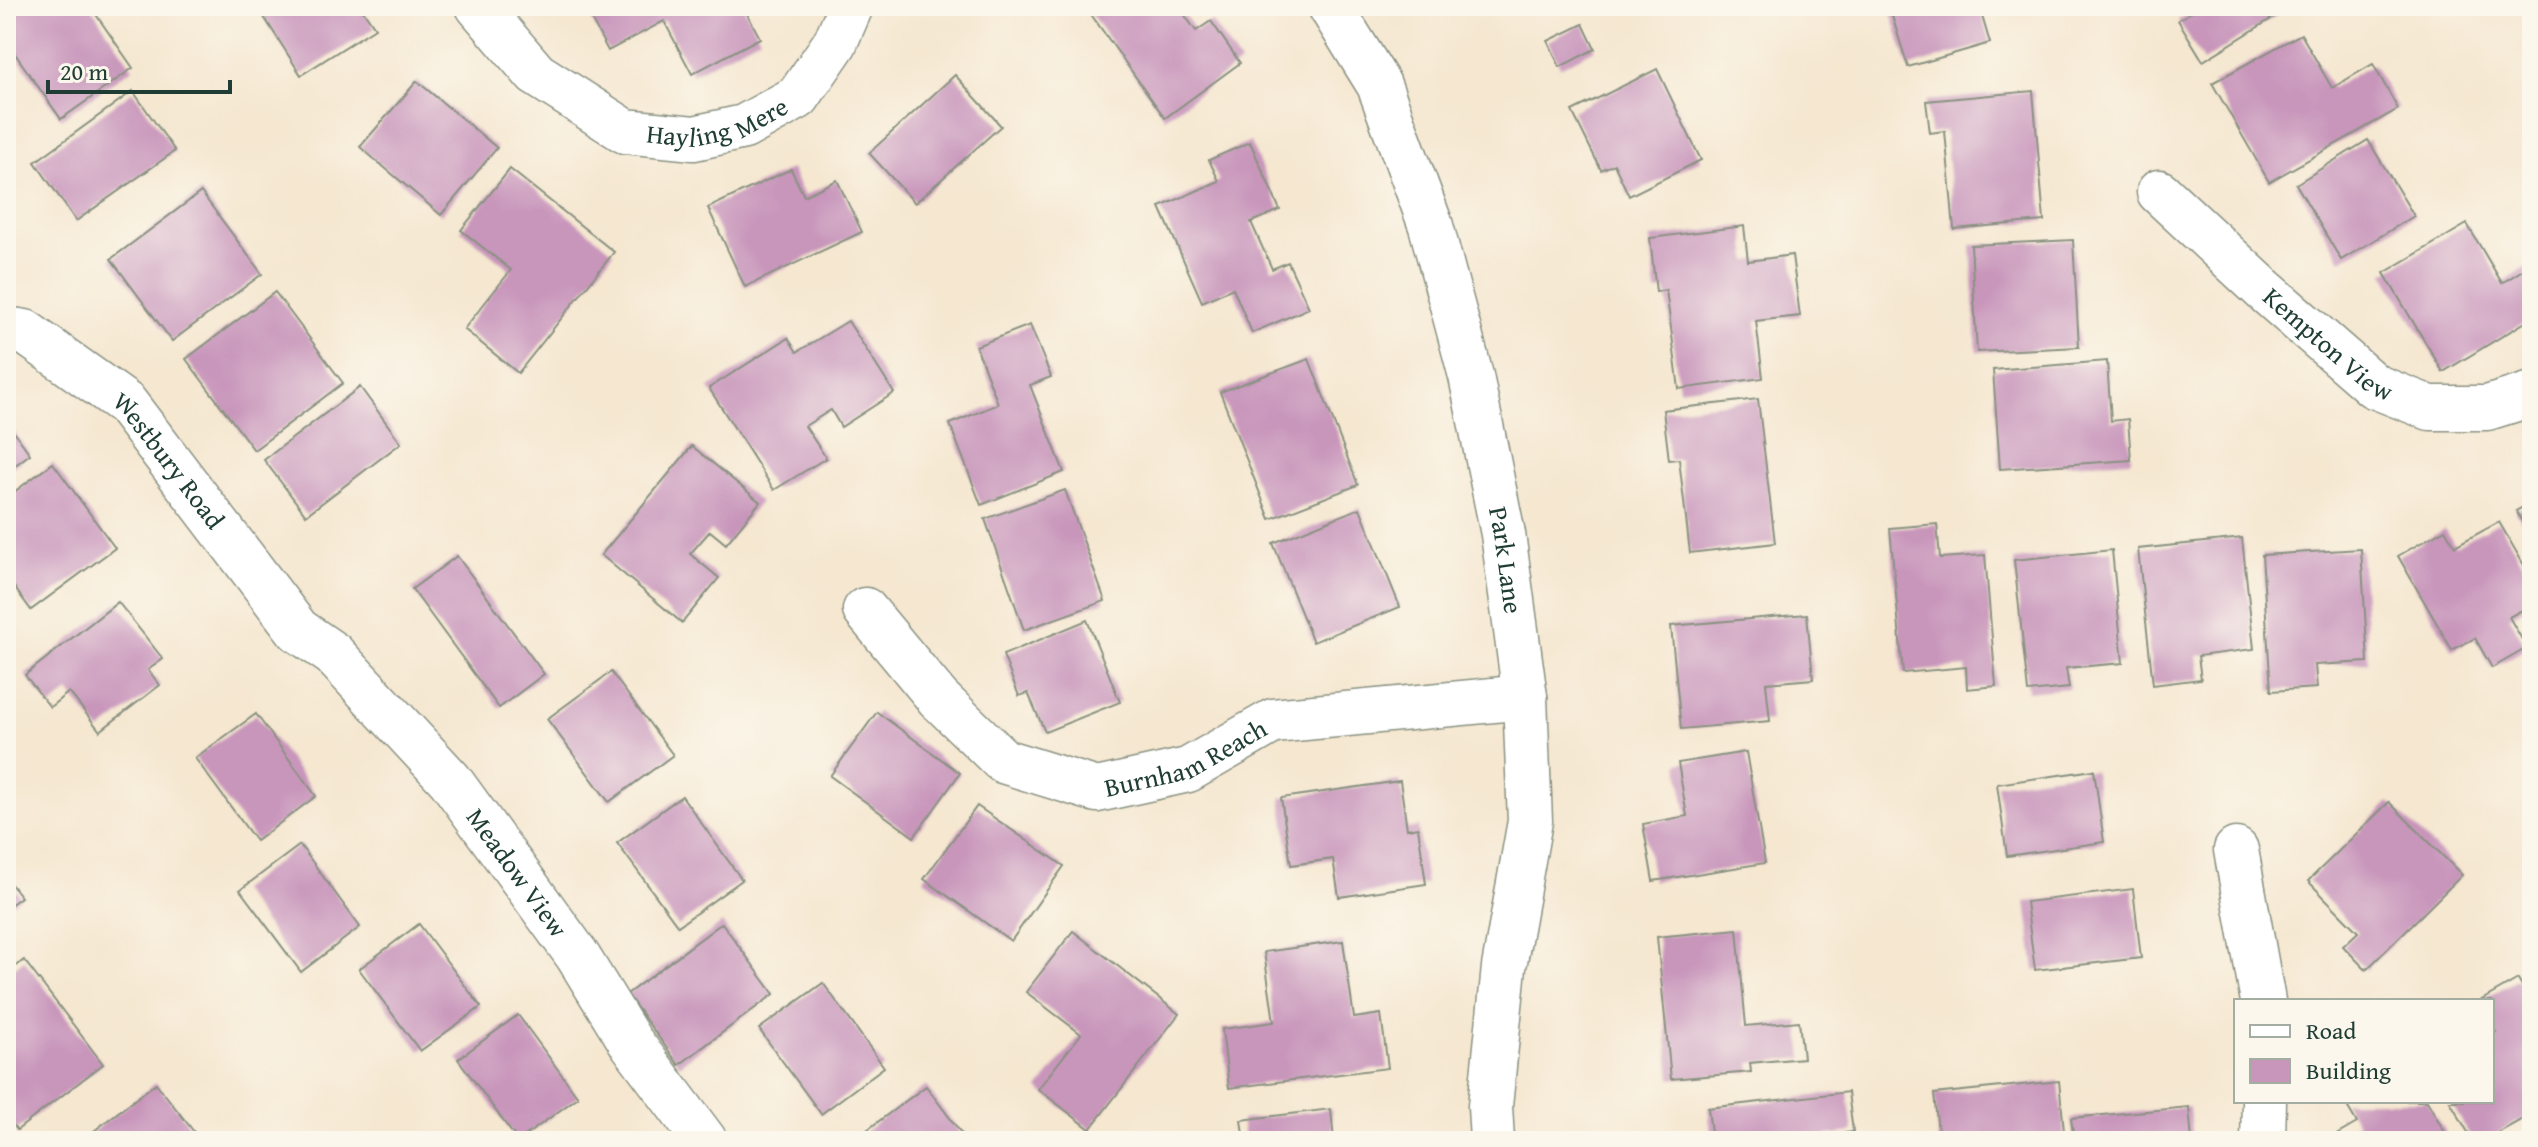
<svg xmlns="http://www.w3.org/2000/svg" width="2538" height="1147" font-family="'Gentium Book Plus',serif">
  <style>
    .building { fill: #c895bb }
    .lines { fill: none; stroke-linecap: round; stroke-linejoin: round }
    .minor-casing { stroke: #8a9282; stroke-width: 47 }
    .minor { stroke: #fff; stroke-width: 44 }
    .labels { text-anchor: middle; stroke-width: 6; stroke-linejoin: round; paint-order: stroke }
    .street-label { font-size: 26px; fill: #1f3d34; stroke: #fbf7ec }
  </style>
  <rect width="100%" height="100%" fill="#fbf7ec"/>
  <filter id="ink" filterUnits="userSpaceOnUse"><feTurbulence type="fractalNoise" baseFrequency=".0125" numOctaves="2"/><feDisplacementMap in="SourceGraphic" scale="16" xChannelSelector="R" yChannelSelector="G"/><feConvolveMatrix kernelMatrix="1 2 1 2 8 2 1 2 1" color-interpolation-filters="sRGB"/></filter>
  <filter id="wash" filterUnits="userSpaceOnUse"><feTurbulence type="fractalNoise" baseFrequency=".006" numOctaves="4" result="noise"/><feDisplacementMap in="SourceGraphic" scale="32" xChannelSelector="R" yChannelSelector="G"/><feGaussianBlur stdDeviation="1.8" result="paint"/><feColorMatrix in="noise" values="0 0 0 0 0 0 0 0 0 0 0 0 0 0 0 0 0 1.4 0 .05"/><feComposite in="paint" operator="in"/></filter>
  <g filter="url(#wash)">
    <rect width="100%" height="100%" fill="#f5e7d0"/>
    <g id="blocks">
      <g class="building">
        <path d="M24,6H90L133,68L61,119L6,41V19Z"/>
        <path d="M257,6H360L375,28L301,75Z"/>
        <path d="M584,6H743L760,38L692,74L664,21L608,51Z"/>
        <path d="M1085,6H1178L1196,31L1211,21L1240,63L1165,118Z"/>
        <path d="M1889,6H1979L1990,43L1908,67Z"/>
        <path d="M2190,6H2292L2203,61L2178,20L2193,11Z"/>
        <path d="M1583,24L1595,49L1560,67L1548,41Z"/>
        <path d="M2301,34L2332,88L2373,64L2398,109L2269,182L2212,83Z"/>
        <path d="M1657,69L1701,160L1629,196L1614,164L1601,170L1572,111Z"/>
        <path d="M955,75L1001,126L915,203L869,153Z"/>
        <path d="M417,81L497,148L441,215L360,147Z"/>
        <path d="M133,91L175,151L76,221L35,162Z"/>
        <path d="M2033,91L2044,221L1954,229L1945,131L1930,133L1926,101Z"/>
        <path d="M2368,140L2414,216L2341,260L2296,184Z"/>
        <path d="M1250,142L1280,210L1251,222L1272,269L1288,262L1309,308L1252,333L1233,288L1202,302L1160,207L1219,181L1209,160Z"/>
        <path d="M510,169L614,252L518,373L464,329L511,270L461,230Z"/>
        <path d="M791,169L804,196L837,180L862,232L745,287L708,208Z"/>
        <path d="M201,192L262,274L172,341L111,259Z"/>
        <path d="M2467,224L2502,283L2532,264V318L2443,372L2384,273Z"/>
        <path d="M1744,226L1748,261L1792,255L1800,316L1756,321L1763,378L1679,389L1666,290L1656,292L1650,238Z"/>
        <path d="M2073,240L2079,347L1977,352L1971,245Z"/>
        <path d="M275,292L343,383L254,450L186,359Z"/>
        <path d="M848,321L894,393L841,427L831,410L805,426L826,458L774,490L709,388L788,338L797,352Z"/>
        <path d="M1030,325L1051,377L1030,385L1064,472L981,505L950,424L998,404L976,346Z"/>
        <path d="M1309,359L1358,485L1270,519L1220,392Z"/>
        <path d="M2107,361L2111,421L2128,419L2131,460L2000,469L1993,370Z"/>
        <path d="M360,387L401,443L306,515L264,460Z"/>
        <path d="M1758,399L1775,543L1690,553L1679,459L1669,460L1663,410Z"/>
        <path d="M6,421L30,454L6,472Z"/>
        <path d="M692,446L760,502L726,544L710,531L690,554L719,578L682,623L601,555Z"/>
        <path d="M53,463L115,548L31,610L6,576V498Z"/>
        <path d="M1065,490L1105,601L1024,630L985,519Z"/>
        <path d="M2532,502V540L2516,511Z"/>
        <path d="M1360,508L1400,607L1313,642L1273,543Z"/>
        <path d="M2499,522L2532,579V605L2509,617L2527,648L2492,668L2475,638L2452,650L2398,556L2445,529L2455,546Z"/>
        <path d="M1937,524L1940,558L1985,555L1996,686L1967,689L1966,667L1903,673L1890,528Z"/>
        <path d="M2242,538L2254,649L2198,656L2201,679L2153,685L2138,549Z"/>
        <path d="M2361,549L2368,662L2315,665L2317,688L2271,691L2262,555Z"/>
        <path d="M2112,550L2123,663L2066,668L2069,688L2028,692L2014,560Z"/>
        <path d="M457,556L544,674L499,708L412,589Z"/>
        <path d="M118,602L163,659L148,670L160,685L100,731L69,692L50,707L25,675Z"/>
        <path d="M1807,614L1813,679L1766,683L1770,721L1681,729L1671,626Z"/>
        <path d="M1087,620L1120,702L1045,732L1028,693L1019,696L1003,655Z"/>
        <path d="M611,672L673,755L609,802L547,719Z"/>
        <path d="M877,712L960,773L914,837L830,776Z"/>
        <path d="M256,714L316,796L256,841L195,758Z"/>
        <path d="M1746,752L1765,863L1653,881L1643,824L1687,816L1678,763Z"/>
        <path d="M2094,770L2104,842L2007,856L1997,784Z"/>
        <path d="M1400,781L1407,829L1418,827L1426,884L1339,897L1333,859L1291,865L1281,798Z"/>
        <path d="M682,796L742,880L678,926L617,843Z"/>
        <path d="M2389,802L2462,875L2366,970L2343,946L2358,932L2308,881Z"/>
        <path d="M977,806L1064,866L1011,941L924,879Z"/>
        <path d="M300,845L360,927L301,972L240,890Z"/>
        <path d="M6,878L21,897L6,908Z"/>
        <path d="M2133,889L2141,958L2035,970L2026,902Z"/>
        <path d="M722,923L774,994L679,1065L627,994Z"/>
        <path d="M419,924L481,1007L420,1051L359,969Z"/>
        <path d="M1737,929L1746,1026L1799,1021L1803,1058L1750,1063L1751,1072L1671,1079L1657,937Z"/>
        <path d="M1073,931L1179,1014L1090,1129L1038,1089L1081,1034L1026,992Z"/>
        <path d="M1343,941L1354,1018L1381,1014L1388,1068L1229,1088L1222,1029L1274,1022L1264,952Z"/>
        <path d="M24,960L103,1064L17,1130L6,1115V974Z"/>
        <path d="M2518,979L2532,1002V1114L2483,1141H2473L2450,1101H2492V1034L2496,1032L2492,1026V1001H2480Z"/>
        <path d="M823,983L884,1067L821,1114L759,1029Z"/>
        <path d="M518,1015L578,1097L518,1141L458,1059Z"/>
        <path d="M2059,1081L2065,1141H1939L1934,1094Z"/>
        <path d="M156,1083L198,1137L193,1141H81Z"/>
        <path d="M926,1086L967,1141H869L863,1133Z"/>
        <path d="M1848,1092L1853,1132L1796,1139V1141H1712L1708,1108Z"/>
        <path d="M2344,1101H2427L2450,1141H2326L2357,1123Z"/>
        <path d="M2189,1107L2192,1141H2074L2071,1118Z"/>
        <path d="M1331,1109L1334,1141H1244L1241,1120Z"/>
      </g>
    </g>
  </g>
  <g filter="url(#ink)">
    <use href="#blocks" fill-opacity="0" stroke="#8a9282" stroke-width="2"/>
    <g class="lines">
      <defs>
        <g id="minor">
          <path id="s1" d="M478,6L536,74L625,131L694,138L744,127L798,97L835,43L851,6"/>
          <path id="s2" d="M1330,6L1379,85L1431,226L1471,376L1503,534L1525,697L1530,821L1504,967L1490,1106L1492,1141"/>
          <path id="s3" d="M2159,192L2263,289L2374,386L2430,408H2487L2532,394"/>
          <path id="s4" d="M6,329L25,332L126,404L298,630L333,654L450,780L577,955L630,1041L705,1141"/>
          <path id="s5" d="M865,610L938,698L1003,761L1097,790L1188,770L1273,721L1525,697"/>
          <path d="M2236,850L2263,1001"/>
          <path d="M2263,1141L2264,1101"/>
        </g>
      </defs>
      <use href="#minor" class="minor-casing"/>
      <use href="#minor" class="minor"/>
    </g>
  </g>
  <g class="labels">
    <g class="street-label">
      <text dy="9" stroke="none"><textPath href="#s1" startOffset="290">Hayling Mere</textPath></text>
      <text dy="9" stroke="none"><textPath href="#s3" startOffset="228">Kempton View</textPath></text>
      <text dy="9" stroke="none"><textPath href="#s4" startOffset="214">Westbury Road</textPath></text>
      <text dy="9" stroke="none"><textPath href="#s2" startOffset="586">Park Lane</textPath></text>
      <text dy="9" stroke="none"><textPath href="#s5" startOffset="398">Burnham Reach</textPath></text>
      <text dy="9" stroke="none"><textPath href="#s4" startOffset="756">Meadow View</textPath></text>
    </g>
  </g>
  <rect width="2538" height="1147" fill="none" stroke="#fbf7ec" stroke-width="32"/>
  <rect x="2234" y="999" width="260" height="104" fill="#fbf7ec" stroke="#a3ada2" stroke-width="2"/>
  <rect x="2250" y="1025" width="40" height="12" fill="#ffffff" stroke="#a3ada2" stroke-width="2"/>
  <text x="2306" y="1039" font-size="24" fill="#1f3d34">Road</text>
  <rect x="2250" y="1059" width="40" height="24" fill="#c895bb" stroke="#a3ada2" stroke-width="2"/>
  <text x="2306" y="1079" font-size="24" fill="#1f3d34">Building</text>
  <path d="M48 80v12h182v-12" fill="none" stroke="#1f3d34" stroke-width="4"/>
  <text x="60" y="80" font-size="24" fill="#1f3d34" stroke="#fbf7ec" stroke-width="6" paint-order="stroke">20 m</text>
</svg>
